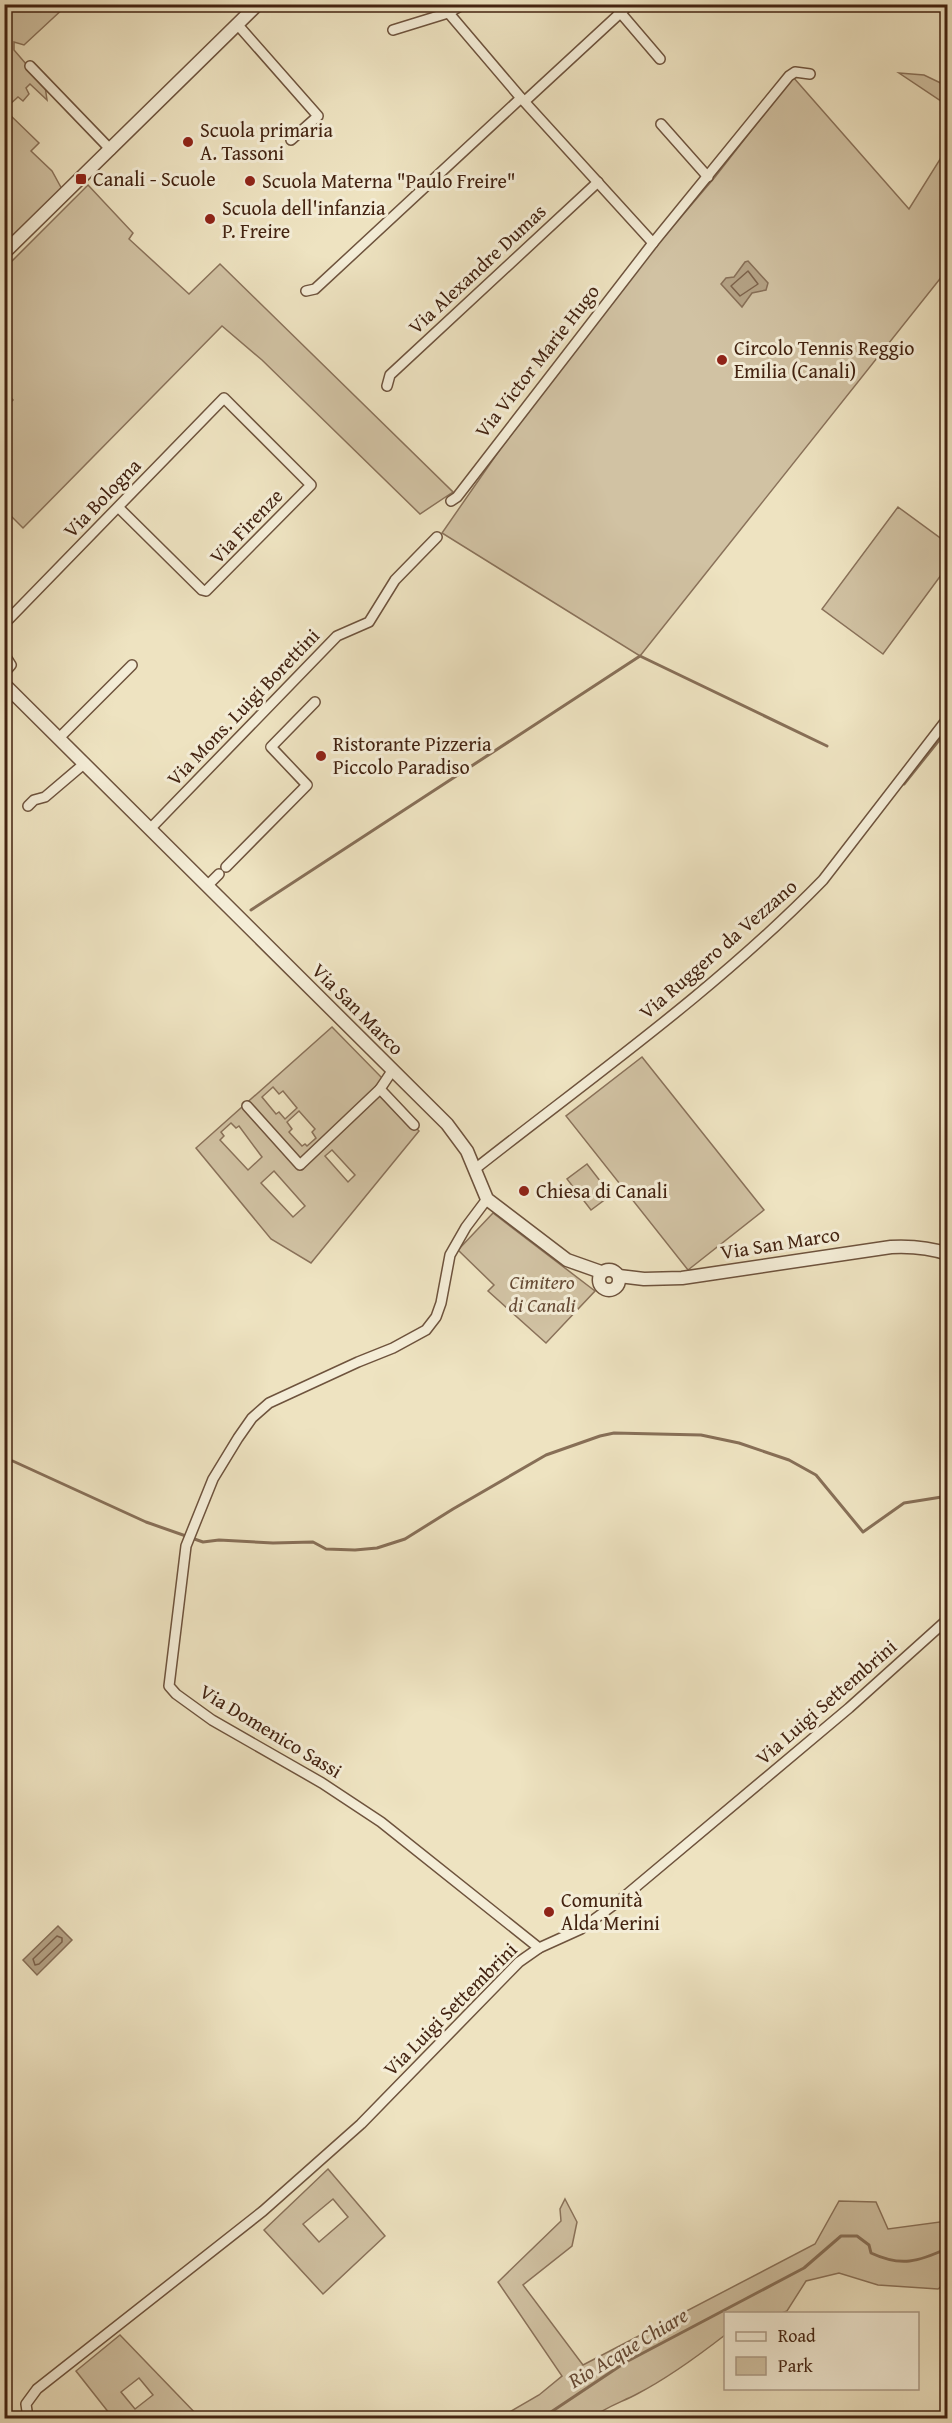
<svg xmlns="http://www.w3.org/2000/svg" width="952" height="2423" font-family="'Gentium Book Plus',serif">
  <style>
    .green { fill: #d1c2a3; stroke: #8a725a; stroke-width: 1.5; fill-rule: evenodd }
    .water { fill: #b4a285; stroke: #876f57; stroke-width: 1.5 }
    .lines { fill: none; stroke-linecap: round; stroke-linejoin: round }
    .shore { stroke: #7c624b; stroke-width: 1.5 }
    .stream { stroke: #876f57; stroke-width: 3 }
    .minor-casing { stroke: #6e533d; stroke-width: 12 }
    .tertiary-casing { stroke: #6e533d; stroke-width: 15 }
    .minor { stroke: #f4edd7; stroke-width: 9 }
    .tertiary { stroke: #f4edd7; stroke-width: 12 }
    .poi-dot { fill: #8f2418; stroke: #f4edd7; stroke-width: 2 }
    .labels { text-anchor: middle; stroke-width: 6; stroke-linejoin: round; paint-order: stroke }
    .poi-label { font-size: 20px; fill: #432311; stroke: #f4edd7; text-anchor: start }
    .street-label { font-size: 20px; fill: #432311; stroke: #f4edd7 }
    .park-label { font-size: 20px; font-style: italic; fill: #664b36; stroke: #f4edd7 }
    .water-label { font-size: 21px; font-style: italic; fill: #654934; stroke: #f4edd7 }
  </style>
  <rect width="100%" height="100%" fill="#eee3c1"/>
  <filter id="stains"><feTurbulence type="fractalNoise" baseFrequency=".00333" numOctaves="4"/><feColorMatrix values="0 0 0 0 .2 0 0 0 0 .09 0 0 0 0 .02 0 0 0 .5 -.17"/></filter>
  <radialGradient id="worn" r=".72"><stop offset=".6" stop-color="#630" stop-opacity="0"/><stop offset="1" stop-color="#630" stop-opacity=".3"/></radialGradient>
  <g class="green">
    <path d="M5,5L66,6L24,45L14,42V50L45,86L47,100L30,84L26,88L29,94L23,101L18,97L8,106L9,114L39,143L31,151L52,171L63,191L5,245L6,229L4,227Z"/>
    <path d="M899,73L924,75L947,86V105Z"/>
    <path d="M793,77L909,209L947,148V270L640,656L442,533L501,448L635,271L715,177Z"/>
    <path d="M88,185L133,233L129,239L189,294L220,264L453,492L420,514L262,360L222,326L23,528L5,510V408L13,400L5,391V268Z"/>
    <path d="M898,507L947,543V567L883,654L822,609Z"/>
    <path d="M332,1027L385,1081L380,1089L419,1131L311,1263L271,1239L196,1148ZM273,1087L279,1094L283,1091L297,1108L285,1119L279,1112L276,1114L262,1097ZM299,1111L315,1129L312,1132L316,1138L307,1146L305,1144L302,1146L289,1132L292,1129L287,1122ZM231,1123L236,1128L239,1126L262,1157L248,1170L220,1140L224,1136L221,1132ZM332,1150L355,1175L348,1182L325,1156ZM274,1171L305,1206L293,1217L261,1183Z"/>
    <path d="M642,1057L764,1210L688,1270L566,1116Z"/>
    <path d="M587,1164L611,1195L591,1210L567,1179Z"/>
    <path d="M493,1213L595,1291L546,1343L488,1291L494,1285L458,1250Z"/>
    <path d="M328,2169L385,2236L323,2294L264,2230ZM333,2199L348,2217L319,2242L303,2224Z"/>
    <path d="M565,2199L577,2222L572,2246L523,2285L583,2365L815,2244L839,2201L876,2202L888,2229L947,2221V2282L938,2289L878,2285L839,2273L806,2281L787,2311L782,2313L726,2314L725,2335C698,2356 668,2378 637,2394C622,2402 605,2407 592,2418H499L539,2395L562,2376L498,2282L561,2221L560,2209Z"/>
    <path d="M120,2335L200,2418H113L76,2371ZM139,2378L153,2395L135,2409L121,2392Z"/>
  </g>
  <g class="water">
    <path d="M748,261L768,283L766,290L752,293L742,307L721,284L726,278L734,277L745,262Z"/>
    <path d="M58,1926L72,1940L37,1975L23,1960Z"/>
  </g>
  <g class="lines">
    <g class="shore">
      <path d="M748,271L758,284L740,296L731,286Z"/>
      <path d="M57,1936L62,1938V1942L39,1964L35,1965L33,1959Z"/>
    </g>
    <g class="stream">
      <path d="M904,784L948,729"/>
      <path d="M251,910L640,656L827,746"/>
      <path d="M4,1457L146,1522L203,1542L219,1540L273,1543L313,1542L326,1549L355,1550L377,1548L405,1539L453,1509L546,1455L600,1436L614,1433L701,1435L739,1443L789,1460L816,1475L863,1532L904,1503L948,1496"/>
      <path d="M542,2418L626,2362L804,2268L841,2236H857L869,2245L871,2253C901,2267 918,2262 948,2248"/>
    </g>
    <defs>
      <g id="minor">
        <path d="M116,4L117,6"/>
        <path d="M441,4L521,98L653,243L789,76L795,72L810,74"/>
        <path d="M613,4L660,59"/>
        <path d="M237,24L318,116L291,140"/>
        <path d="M393,30L448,13L464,4"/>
        <path d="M30,66L111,150"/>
        <path d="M525,101L630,4"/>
        <path d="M661,124L708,177"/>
        <path d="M306,291L315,289L521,98"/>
        <path d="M387,386L390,375L598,182"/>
        <path d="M451,501L457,497L653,243"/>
        <path d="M4,624L224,398L311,485L206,591L202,590L118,507"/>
        <path d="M4,654L11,665L4,673"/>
        <path d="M59,738L132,665"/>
        <path d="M28,806L34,800L45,797L85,763"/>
        <path d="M150,829L337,636L369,622L395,580L437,537"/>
        <path d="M226,867L307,785L271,747L315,702"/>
        <path d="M207,886L219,874"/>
        <path d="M392,1071L380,1089L414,1125"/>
        <path d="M247,1106L300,1165L380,1089"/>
        <path d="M475,1169C593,1076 718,988 823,880L948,718"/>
        <path d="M487,1199L466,1227L450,1255L441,1303L436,1317L426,1330L393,1348L358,1362L269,1403L252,1418L238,1438L213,1479L186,1546L169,1686L176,1694L212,1720L322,1783L381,1822L539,1948"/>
        <path d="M28,2418L26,2404L37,2389L263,2211L361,2124L519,1962L539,1948L581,1929L619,1901L849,1708L948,1619"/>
      </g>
      <g id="tertiary">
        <path d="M4,253L258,4"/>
        <path d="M4,684L447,1124L467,1151L487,1199L567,1260L601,1272"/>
        <circle cx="609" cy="1280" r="10"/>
        <path d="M619,1276L644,1279L682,1278L891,1247C911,1246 928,1247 948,1254"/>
      </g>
    </defs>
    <use href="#minor" class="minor-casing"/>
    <use href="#tertiary" class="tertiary-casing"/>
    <use href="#minor" class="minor"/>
    <use href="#tertiary" class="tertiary"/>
  </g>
  <g class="poi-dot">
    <circle cx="188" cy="142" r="6"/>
    <rect x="75" y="173" width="12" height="12" rx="3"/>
    <circle cx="250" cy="181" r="6"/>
    <circle cx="210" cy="219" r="6"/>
    <circle cx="722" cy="360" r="6"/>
    <circle cx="321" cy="756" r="6"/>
    <circle cx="524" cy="1191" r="6"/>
    <circle cx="549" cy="1912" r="6"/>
  </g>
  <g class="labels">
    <g class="poi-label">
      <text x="200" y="137">Scuola primaria<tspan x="200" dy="23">A. Tassoni</tspan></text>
      <text x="93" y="186">Canali - Scuole</text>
      <text x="262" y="188">Scuola Materna "Paulo Freire"</text>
      <text x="222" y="215">Scuola dell'infanzia<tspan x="222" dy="23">P. Freire</tspan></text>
      <text x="734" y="355">Circolo Tennis Reggio<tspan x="734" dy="23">Emilia (Canali)</tspan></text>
      <text x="333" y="751">Ristorante Pizzeria<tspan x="333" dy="23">Piccolo Paradiso</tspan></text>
      <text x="536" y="1198">Chiesa di Canali</text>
      <text x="561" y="1907">Comunità<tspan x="561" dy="23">Alda Merini</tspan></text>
    </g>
    <g class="street-label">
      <text transform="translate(477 269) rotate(-43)" y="7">Via Alexandre Dumas</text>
      <text transform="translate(537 361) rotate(-52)" y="7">Via Victor Marie Hugo</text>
      <text transform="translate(102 498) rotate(-46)" y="7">Via Bologna</text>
      <text transform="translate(246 526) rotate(-46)" y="7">Via Firenze</text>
      <text transform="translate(243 707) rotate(-46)" y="7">Via Mons. Luigi Borettini</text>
      <text transform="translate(718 949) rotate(-41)" y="7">Via Ruggero da Vezzano</text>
      <text transform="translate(358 1009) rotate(45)" y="7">Via San Marco</text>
      <text transform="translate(780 1243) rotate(-9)" y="7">Via San Marco</text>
      <text transform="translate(826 1702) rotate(-41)" y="7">Via Luigi Settembrini</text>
      <text transform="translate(271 1731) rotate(31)" y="7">Via Domenico Sassi</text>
      <text transform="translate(450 2009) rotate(-45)" y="7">Via Luigi Settembrini</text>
    </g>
    <g class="park-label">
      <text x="542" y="1289">Cimitero<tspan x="542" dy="23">di Canali</tspan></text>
    </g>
    <g class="water-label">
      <text transform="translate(628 2348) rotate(-31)" y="7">Rio Acque Chiare</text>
    </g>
  </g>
  <rect width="952" height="2423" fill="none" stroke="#eee3c1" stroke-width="24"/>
  <rect x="6" y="6" width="940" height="2411" fill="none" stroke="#432311" stroke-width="3"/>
  <rect x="12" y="12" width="928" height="2399" fill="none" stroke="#432311" stroke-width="1.5"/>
  <rect x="724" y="2312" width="195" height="78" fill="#f4edd7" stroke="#ad9c88" stroke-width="1.5"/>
  <rect x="736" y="2332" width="30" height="9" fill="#f4edd7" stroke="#ad9c88" stroke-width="1.5"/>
  <text x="778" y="2342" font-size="18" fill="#432311">Road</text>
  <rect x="736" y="2357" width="30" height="18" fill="#d1c2a3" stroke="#ad9c88" stroke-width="1.5"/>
  <text x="778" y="2372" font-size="18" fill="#432311">Park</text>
  <rect width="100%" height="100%" filter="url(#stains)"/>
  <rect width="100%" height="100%" fill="url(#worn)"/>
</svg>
